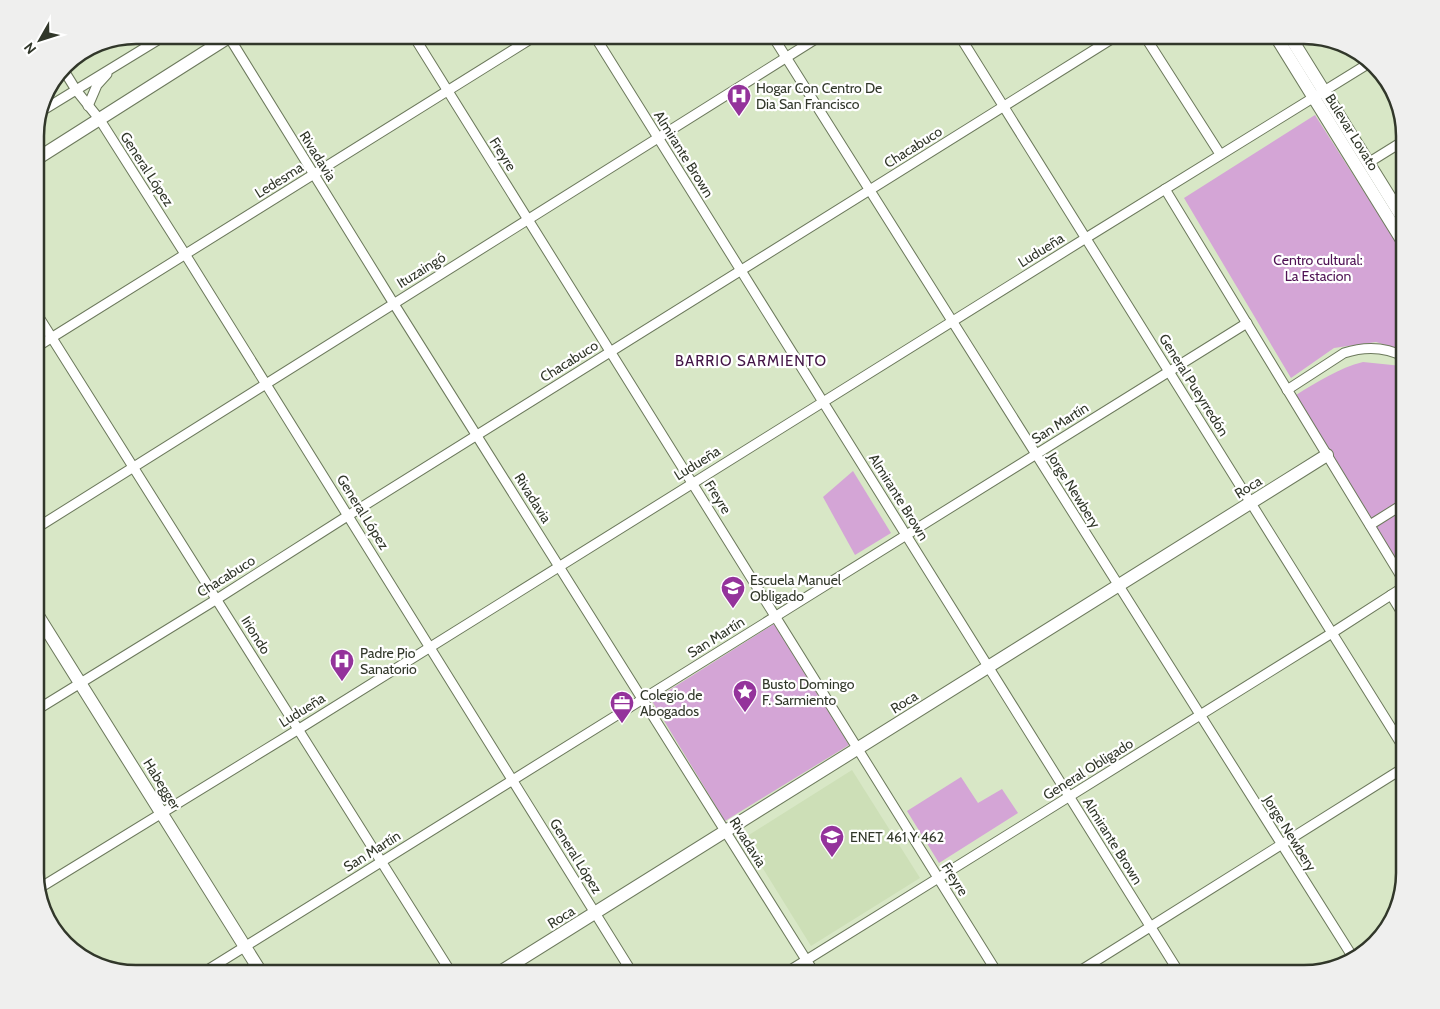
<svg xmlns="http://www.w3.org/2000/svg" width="1440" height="1009" font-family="Cabin,sans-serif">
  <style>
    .built { fill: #cddfb7 }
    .green { fill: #d4a5d6 }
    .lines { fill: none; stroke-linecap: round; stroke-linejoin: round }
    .street-casing { stroke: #6c795c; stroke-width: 11 }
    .secondary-casing { stroke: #6c795c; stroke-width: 14 }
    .street { stroke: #fff; stroke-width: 9 }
    .secondary { stroke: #fff; stroke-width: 12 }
    .labels { text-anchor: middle; stroke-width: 4.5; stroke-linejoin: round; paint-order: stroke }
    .poi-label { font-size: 14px; fill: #31372a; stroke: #fff; text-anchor: start }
    .street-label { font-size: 14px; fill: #31372a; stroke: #fff }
    .park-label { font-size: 14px; fill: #4f1254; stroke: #fff }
    .neighbourhood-label { font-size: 15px; letter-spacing: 1px; fill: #421446; stroke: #fff }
    .rim { fill: none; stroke: #31372a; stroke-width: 2.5 }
  </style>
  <rect width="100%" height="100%" fill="#d8e7c6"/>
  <path class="built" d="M852,770L920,878L811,946L744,838Z"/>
  <g class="green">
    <path d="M1315,115L1405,256V351L1376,342L1334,348L1291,378L1184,198Z"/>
    <path d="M1363,362L1402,366L1405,368V577L1296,395C1317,382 1339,368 1363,362Z"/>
    <path d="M853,471L891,533L855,555L823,497Z"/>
    <path d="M774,624L849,745L725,821L652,701Z"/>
    <path d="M961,777L978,803L1002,789L1018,813L939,863L907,811Z"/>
  </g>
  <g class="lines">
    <defs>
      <g id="street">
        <path d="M413,35L998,974"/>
        <path d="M594,35L1180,974"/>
        <path d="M772,35L1354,959"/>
        <path d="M959,35L1405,750"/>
        <path d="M1144,35L1220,154"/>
        <path d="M229,37L394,304L815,974"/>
        <path d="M63,69L76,90L100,120L185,254L633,974"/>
        <path d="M88,106L97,85L107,74"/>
        <path d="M40,112L166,35"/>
        <path d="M1368,163L1405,140"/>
        <path d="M1165,189L1405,583"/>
        <path d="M35,311L452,974"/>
        <path d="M35,348L537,35"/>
        <path d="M1287,390L1344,353C1365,346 1386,347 1405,357"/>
        <path d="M1370,525L1405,503"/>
        <path d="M35,529L822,35"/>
        <path d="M1391,595L1405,618"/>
        <path d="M35,711L217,599L349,515L1118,35"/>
        <path d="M38,889L299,729L1086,238L1371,62"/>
        <path d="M45,914L61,938"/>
        <path d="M201,974L1247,323"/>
        <path d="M784,974L1332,633L1405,586"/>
        <path d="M1075,974L1405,767"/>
      </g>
      <g id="secondary">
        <path d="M1275,35L1405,245"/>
        <path d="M1289,35L1405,222"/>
        <path d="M35,160L232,35"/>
        <path d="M35,611L262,974"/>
        <path d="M497,974L1327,455"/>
      </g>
    </defs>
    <use href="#street" class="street-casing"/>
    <use href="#secondary" class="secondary-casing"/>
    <use href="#street" class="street"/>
    <use href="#secondary" class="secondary"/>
  </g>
  <defs>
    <symbol id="hospital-pin" viewBox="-11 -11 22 30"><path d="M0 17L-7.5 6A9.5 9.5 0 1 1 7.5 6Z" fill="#94339b" stroke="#fff"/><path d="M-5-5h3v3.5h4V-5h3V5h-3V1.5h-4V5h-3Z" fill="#fff"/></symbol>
    <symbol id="school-pin" viewBox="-11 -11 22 30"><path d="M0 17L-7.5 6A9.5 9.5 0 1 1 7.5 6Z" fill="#94339b" stroke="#fff"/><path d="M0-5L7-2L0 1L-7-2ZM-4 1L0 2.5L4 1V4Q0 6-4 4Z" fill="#fff"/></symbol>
    <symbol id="sight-pin" viewBox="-11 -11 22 30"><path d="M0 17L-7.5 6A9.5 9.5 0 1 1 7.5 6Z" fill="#94339b" stroke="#fff"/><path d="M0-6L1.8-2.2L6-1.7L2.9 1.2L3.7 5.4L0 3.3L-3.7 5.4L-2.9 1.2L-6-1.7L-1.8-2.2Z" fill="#fff"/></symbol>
    <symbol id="office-pin" viewBox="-11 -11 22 30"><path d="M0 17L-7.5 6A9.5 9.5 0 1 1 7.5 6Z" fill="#94339b" stroke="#fff"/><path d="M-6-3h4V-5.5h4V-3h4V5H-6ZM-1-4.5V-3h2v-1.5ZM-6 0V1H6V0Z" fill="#fff"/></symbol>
  </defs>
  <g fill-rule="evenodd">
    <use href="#hospital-pin" x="725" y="82" width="28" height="38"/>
    <use href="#school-pin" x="719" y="574" width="28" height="38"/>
    <use href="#hospital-pin" x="328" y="647" width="28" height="38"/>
    <use href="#sight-pin" x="731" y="678" width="28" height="38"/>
    <use href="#office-pin" x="608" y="689" width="28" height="38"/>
    <use href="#school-pin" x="818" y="823" width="28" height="38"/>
  </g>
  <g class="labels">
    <g class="poi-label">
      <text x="756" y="93">Hogar Con Centro De<tspan x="756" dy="16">Dia San Francisco</tspan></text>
      <text x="750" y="585">Escuela Manuel<tspan x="750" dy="16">Obligado</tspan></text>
      <text x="360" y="658">Padre Pio<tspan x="360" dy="16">Sanatorio</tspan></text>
      <text x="762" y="689">Busto Domingo<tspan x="762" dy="16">F. Sarmiento</tspan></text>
      <text x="640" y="700">Colegio de<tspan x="640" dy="16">Abogados</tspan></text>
      <text x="850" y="842">ENET 461 Y 462</text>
    </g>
    <g class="street-label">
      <text transform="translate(1352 132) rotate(58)" y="5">Bulevar Lovato</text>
      <text transform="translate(913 147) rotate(-32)" y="5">Chacabuco</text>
      <text transform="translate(503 154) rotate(58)" y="5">Freyre</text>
      <text transform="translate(684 154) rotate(58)" y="5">Almirante Brown</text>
      <text transform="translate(318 156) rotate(58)" y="5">Rivadavia</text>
      <text transform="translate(147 169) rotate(57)" y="5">General López</text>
      <text transform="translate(279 180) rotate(-32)" y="5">Ledesma</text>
      <text transform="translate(1041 250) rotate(-32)" y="5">Ludueña</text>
      <text transform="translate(421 270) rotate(-32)" y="5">Ituzaingó</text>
      <text transform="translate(569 361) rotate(-32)" y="5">Chacabuco</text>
      <text transform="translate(1194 385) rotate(58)" y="5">General Pueyrredón</text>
      <text transform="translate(1060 423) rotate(-32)" y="5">San Martín</text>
      <text transform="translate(697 463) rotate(-32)" y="5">Ludueña</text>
      <text transform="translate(1248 487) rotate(-32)" y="5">Roca</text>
      <text transform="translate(1074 490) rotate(58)" y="5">Jorge Newbery</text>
      <text transform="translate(718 497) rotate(58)" y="5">Freyre</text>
      <text transform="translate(899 497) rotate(58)" y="5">Almirante Brown</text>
      <text transform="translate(533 498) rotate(58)" y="5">Rivadavia</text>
      <text transform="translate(363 512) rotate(58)" y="5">General López</text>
      <text transform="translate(226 576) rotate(-32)" y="5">Chacabuco</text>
      <text transform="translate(256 635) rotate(58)" y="5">Iriondo</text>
      <text transform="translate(716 637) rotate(-32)" y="5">San Martín</text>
      <text transform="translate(904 702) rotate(-32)" y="5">Roca</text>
      <text transform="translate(302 710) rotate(-32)" y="5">Ludueña</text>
      <text transform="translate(1088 769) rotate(-32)" y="5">General Obligado</text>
      <text transform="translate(162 784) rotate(58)" y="5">Habegger</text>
      <text transform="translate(1290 833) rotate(58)" y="5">Jorge Newbery</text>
      <text transform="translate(1113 841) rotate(58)" y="5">Almirante Brown</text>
      <text transform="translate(748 842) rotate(58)" y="5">Rivadavia</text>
      <text transform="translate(372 851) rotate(-32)" y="5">San Martín</text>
      <text transform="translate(576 856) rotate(58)" y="5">General López</text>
      <text transform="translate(955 879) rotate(58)" y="5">Freyre</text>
      <text transform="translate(561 917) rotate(-32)" y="5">Roca</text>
    </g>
    <g class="park-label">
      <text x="1318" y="265">Centro cultural:<tspan x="1318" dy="16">La Estacion</tspan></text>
    </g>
    <g class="neighbourhood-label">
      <text x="751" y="366">BARRIO SARMIENTO</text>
    </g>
  </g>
  <path d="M0 0H1440V1009H0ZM136 44H1304A92 92 0 0 1 1396 136V873A92 92 0 0 1 1304 965H136A92 92 0 0 1 44 873V136A92 92 0 0 1 136 44Z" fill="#efefee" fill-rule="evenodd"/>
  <path class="rim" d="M136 44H1304A92 92 0 0 1 1396 136V873A92 92 0 0 1 1304 965H136A92 92 0 0 1 44 873V136A92 92 0 0 1 136 44Z"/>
  <g transform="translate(40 40) rotate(231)" stroke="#ffffff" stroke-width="4" paint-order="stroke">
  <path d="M0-4L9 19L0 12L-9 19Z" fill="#31372a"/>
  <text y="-8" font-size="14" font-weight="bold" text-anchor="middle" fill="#31372a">N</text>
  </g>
</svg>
